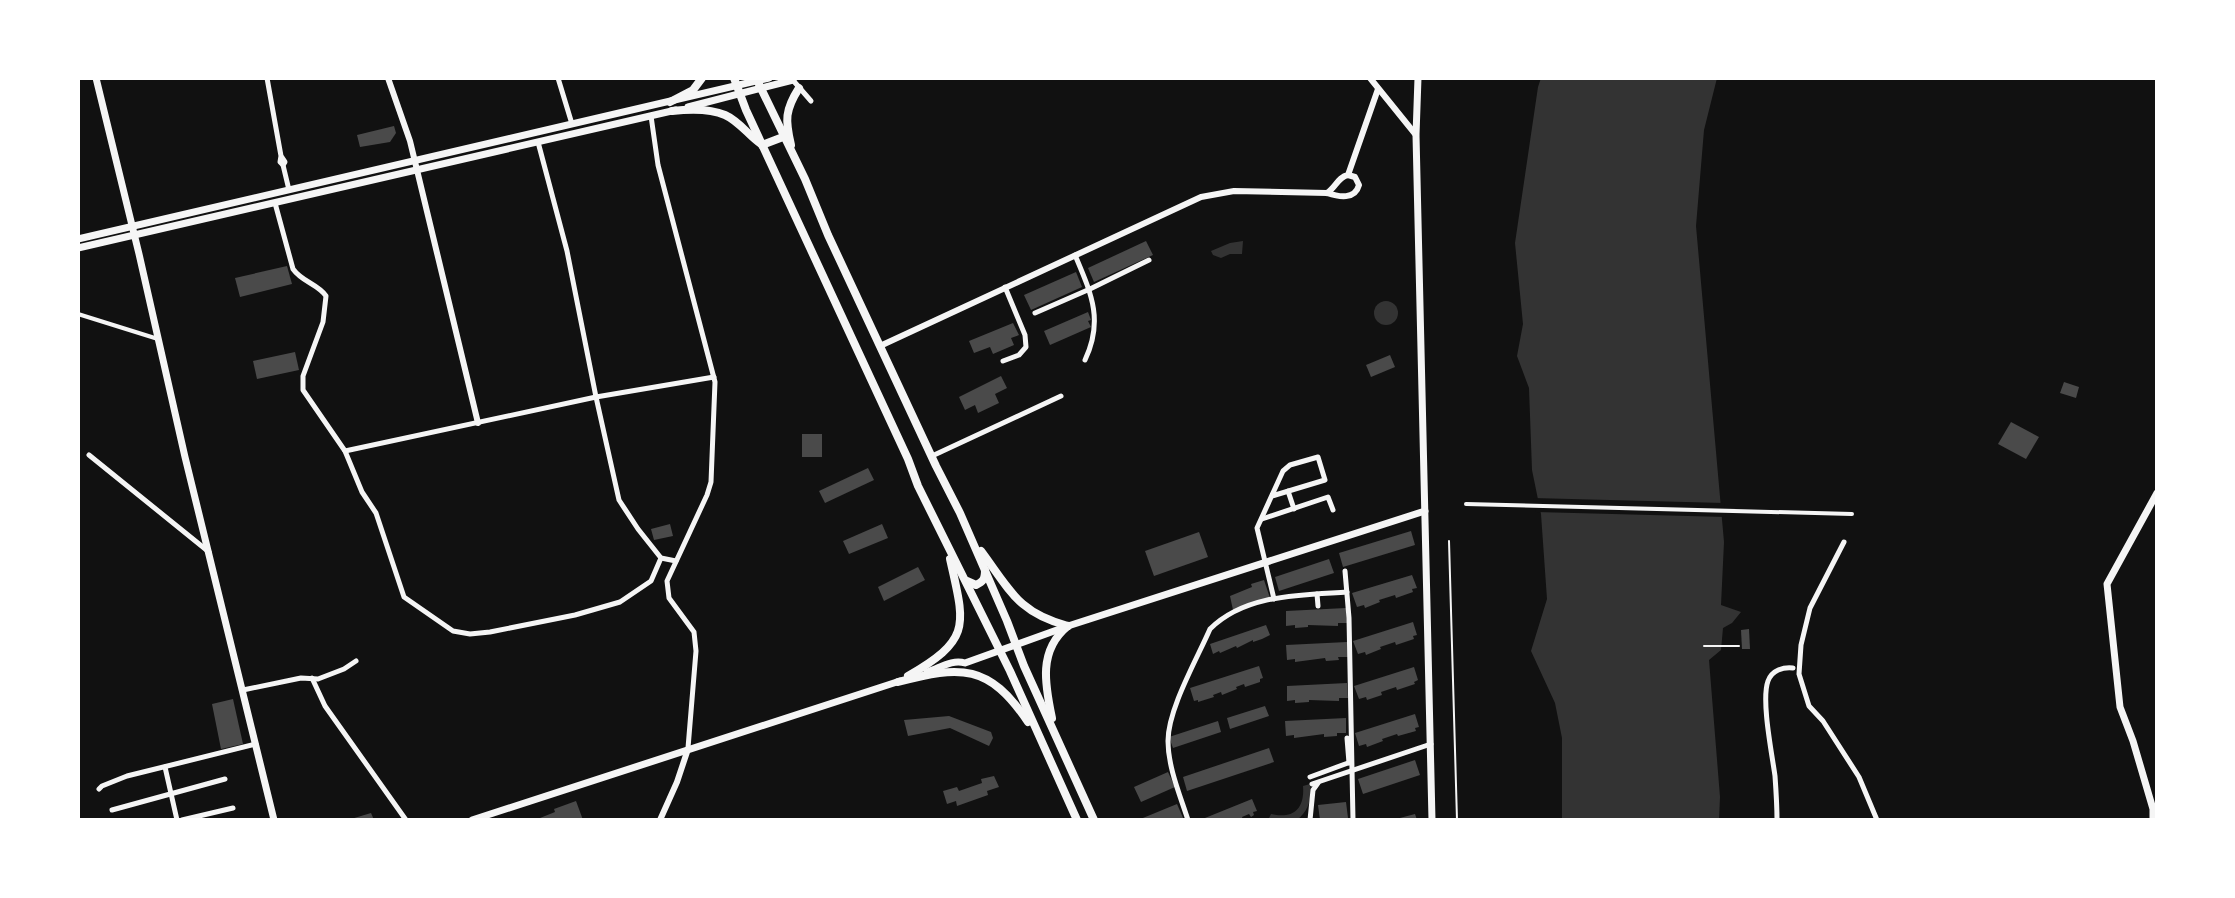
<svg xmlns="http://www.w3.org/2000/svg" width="2235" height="898" font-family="'Varela Round',sans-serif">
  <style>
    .water { fill: #333 }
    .pier { fill: #111 }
    .building { fill: #4a4a4a }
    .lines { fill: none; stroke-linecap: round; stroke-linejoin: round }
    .path { stroke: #f5f5f5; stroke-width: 2 }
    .pedestrian { stroke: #f5f5f5; stroke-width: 4 }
    .minor { stroke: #f5f5f5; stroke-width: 5 }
    .tertiary { stroke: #f5f5f5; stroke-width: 6 }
    .secondary { stroke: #f5f5f5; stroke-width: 7 }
    .primary { stroke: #f5f5f5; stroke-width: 8 }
  </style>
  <rect width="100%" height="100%" fill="#111"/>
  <g class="water">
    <path d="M1541,78H1717L1704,130L1696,226L1724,542L1721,605L1741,612L1732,623L1723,628L1721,650L1709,660L1720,797L1719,820H1562V738L1555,703L1531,651L1547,599L1541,514L1532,470L1529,388L1517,356L1523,324L1515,243L1538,87Z"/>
    <path d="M1243,241L1242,254H1230L1221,258L1213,255L1211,251L1230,243Z"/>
    <circle cx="1386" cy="313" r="12"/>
    <path d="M1310,784C1312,799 1309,810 1297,820H1268L1271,814C1292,819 1305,810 1303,786Z"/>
  </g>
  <path class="pier" d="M1533,498L1724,503L1726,517L1536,512Z"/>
  <g class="building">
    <path d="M394,126L396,133L390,142L360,147L357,135Z"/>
    <path d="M1146,241L1153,255L1094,282L1088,268Z"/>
    <path d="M287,266L292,284L240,297L235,278Z"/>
    <path d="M1076,272L1082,287L1031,310L1024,295Z"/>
    <path d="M1088,312L1091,320L1088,321L1091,327L1050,345L1044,331Z"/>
    <path d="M1013,323L1019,335L1011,338L1014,345L993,354L990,347L974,353L969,341Z"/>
    <path d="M295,352L299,370L257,379L253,361Z"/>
    <path d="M1390,355L1395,367L1371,377L1366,365Z"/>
    <path d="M1001,376L1007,388L995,394L999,403L978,413L975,405L965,410L959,397Z"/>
    <path d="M2064,382L2079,387L2076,398L2060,393Z"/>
    <path d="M2011,422L2039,437L2026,459L1998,444Z"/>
    <rect x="802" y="434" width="20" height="23"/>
    <path d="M868,468L874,480L825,503L819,491Z"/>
    <path d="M670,524L673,536L654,540L651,529Z"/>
    <path d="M882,524L888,538L849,554L843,541Z"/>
    <path d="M1411,531L1415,545L1343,567L1339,553Z"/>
    <path d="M1199,532L1208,557L1154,576L1145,551Z"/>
    <path d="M1329,559L1334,573L1279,591L1275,577Z"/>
    <path d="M918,567L925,580L884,601L878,587Z"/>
    <path d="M1412,575L1417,588L1412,589L1413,592L1396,598L1395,595L1379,600L1380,602L1365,608L1364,605L1357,607L1352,593Z"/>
    <path d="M1264,580L1270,598L1233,610L1230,596L1252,587L1251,584Z"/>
    <path d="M1346,608L1347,623H1338V626L1308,625V627L1295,628V625L1286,626V611Z"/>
    <path d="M1413,622L1417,635L1413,636L1414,639L1396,645L1395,642L1380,647L1381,649L1366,655L1365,652L1358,654L1353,641Z"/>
    <path d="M1266,625L1270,635L1262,639L1253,642V640L1237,648L1236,646L1220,653L1219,651L1213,654L1210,644Z"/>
    <path d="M1749,629L1750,649H1742L1741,630Z"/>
    <path d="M1347,642L1348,657H1338L1339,660L1326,661L1325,658L1295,662V659L1287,660L1286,645Z"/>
    <path d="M1259,666L1263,678L1260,679V682L1245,687L1244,684L1236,687L1237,689L1222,695L1221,692L1213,695L1214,697L1198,702V700L1194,701L1190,688Z"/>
    <path d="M1414,667L1418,680L1414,682L1415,684L1397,690L1396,687L1381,692L1382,695L1367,700L1366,697L1359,699L1354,686Z"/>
    <path d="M1347,683L1348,698H1339V701L1309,700V702L1295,703V700L1287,701V686Z"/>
    <path d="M233,699L243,744L221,749L212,704Z"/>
    <path d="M1265,706L1269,716L1230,729L1227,718Z"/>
    <path d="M1415,714L1419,727L1415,728L1416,731L1398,736L1397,734L1382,739L1383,741L1367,747L1366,744L1359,746L1355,733Z"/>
    <path d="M949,716L991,732L993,738L989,746L950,728L908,736L904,720Z"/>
    <path d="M1346,718V733H1337V736L1324,737V734L1294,738V735L1286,736L1285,721Z"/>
    <path d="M1218,721L1221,732L1173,748L1169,737Z"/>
    <path d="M1269,748L1274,762L1187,791L1183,777Z"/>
    <path d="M1415,760L1420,775L1363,794L1358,779Z"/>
    <path d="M1168,772L1175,787L1141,802L1134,787Z"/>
    <path d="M994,776L999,787L987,791L988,795L957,806L956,801L947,804L943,791L957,787L959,791L982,783L981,779Z"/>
    <path d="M1252,799L1257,811L1253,812L1254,815L1251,817L1249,814L1242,817L1243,820H1200Z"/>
    <path d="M576,801L583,820H535L555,812L554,809Z"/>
    <path d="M1346,802L1348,818L1320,820L1318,805Z"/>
    <path d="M1177,804L1184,820H1138Z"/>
    <path d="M371,813L374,820H351V819Z"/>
    <path d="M1415,814L1417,820H1397L1396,819Z"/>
  </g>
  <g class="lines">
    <g class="path">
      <path d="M1449,541L1457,820"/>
      <path d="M1704,646H1739"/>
    </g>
    <g class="pedestrian">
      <path d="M78,314L158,339"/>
      <path d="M1466,504L1852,514"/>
    </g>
    <g class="minor">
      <path d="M267,78L281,156L285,162L283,165L280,162L281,156"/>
      <path d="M558,78L572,124"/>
      <path d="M791,78L811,101"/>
      <path d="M651,116L658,165L715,382L711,482L707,495L667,581L669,598L694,632L696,651L688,748"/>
      <path d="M538,142L567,251L596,397L619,500L638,529L661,558L676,561"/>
      <path d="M283,165L289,190"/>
      <path d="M275,203L293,269C302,282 318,284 326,296L323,322L303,376V390L345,451L362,492L376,513L404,597L453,631L470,634L490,632L575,615L620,602L651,581L661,558"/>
      <path d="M1075,255C1091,293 1104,320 1085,360"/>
      <path d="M1035,313L1090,289L1149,260"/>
      <path d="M1003,361L1019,355L1026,347L1025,335L1005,287"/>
      <path d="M345,451L596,397L714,377"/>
      <path d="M89,455L209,552"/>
      <path d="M932,456L1061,396"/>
      <path d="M1288,491L1294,509"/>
      <path d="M1272,496L1325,480L1318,457L1290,465L1283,471L1257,528L1274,599"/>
      <path d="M1262,519L1328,497L1333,510"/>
      <path d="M1844,542L1810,608L1801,645L1799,674L1809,706L1823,721L1859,777L1877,820"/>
      <path d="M1345,571L1349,618L1353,820"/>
      <path d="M1317,594L1318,606"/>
      <path d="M312,678L325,706L406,820"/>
      <path d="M243,690L301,678L318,679L344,669L356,661"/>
      <path d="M1347,738L1349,763"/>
      <path d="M165,767L177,820"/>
      <path d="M1310,777L1348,763"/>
      <path d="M1312,784L1431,744"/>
      <path d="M99,789L102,786L127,776L256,744"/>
      <path d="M112,810L225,779"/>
      <path d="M182,820L233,808"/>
      <path d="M1188,820C1180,795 1168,767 1168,741C1168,709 1197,659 1210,629C1245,594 1301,595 1347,592"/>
      <path d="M1310,820L1313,790L1318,783"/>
      <path d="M1777,820C1777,805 1776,790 1775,776C1772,754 1761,700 1768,681C1772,670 1783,667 1793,668"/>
    </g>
    <g class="tertiary">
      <path d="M388,78L410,141L478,423"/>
      <path d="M1370,78L1416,135"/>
      <path d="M1327,193C1336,187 1338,177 1348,175L1378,89"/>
      <path d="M880,346L1201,197L1234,191L1327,193C1339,197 1355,200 1359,185L1355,177L1348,175"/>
      <path d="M660,820L677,782L688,749"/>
    </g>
    <g class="secondary">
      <path d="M96,78L139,254L185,457L274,820"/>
      <path d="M1418,78L1416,135L1432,820"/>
      <path d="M688,107L793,80"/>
      <path d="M78,239L769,78"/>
      <path d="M78,248L676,110"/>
      <path d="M927,672C940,668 952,659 965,663L1068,626L1425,511"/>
      <path d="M472,820L900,681"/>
      <path d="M2153,820V809L2133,741L2120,707L2107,584L2157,493"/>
    </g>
    <g class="primary">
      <path d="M734,78L746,110L908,459L918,486L1010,671L1077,820"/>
      <path d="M756,78L805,179L828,235L936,466L960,513L1007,621L1024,666L1094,820"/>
      <path d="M670,102L693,90L702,78"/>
      <path d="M672,111C689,109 709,108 725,115C739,121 749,136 761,144"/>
      <path d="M762,145L783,137"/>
      <path d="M791,145C785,120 785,110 799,88"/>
      <path d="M981,551C1010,590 1018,613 1068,626"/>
      <path d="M967,581L976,585C983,582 985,579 985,570"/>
      <path d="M908,676C972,639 965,626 950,559"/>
      <path d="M898,682C961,665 989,664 1028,722"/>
      <path d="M1052,718C1045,685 1038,650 1068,626"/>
    </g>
  </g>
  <rect width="2235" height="898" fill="none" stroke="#ffffff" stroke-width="160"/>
</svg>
